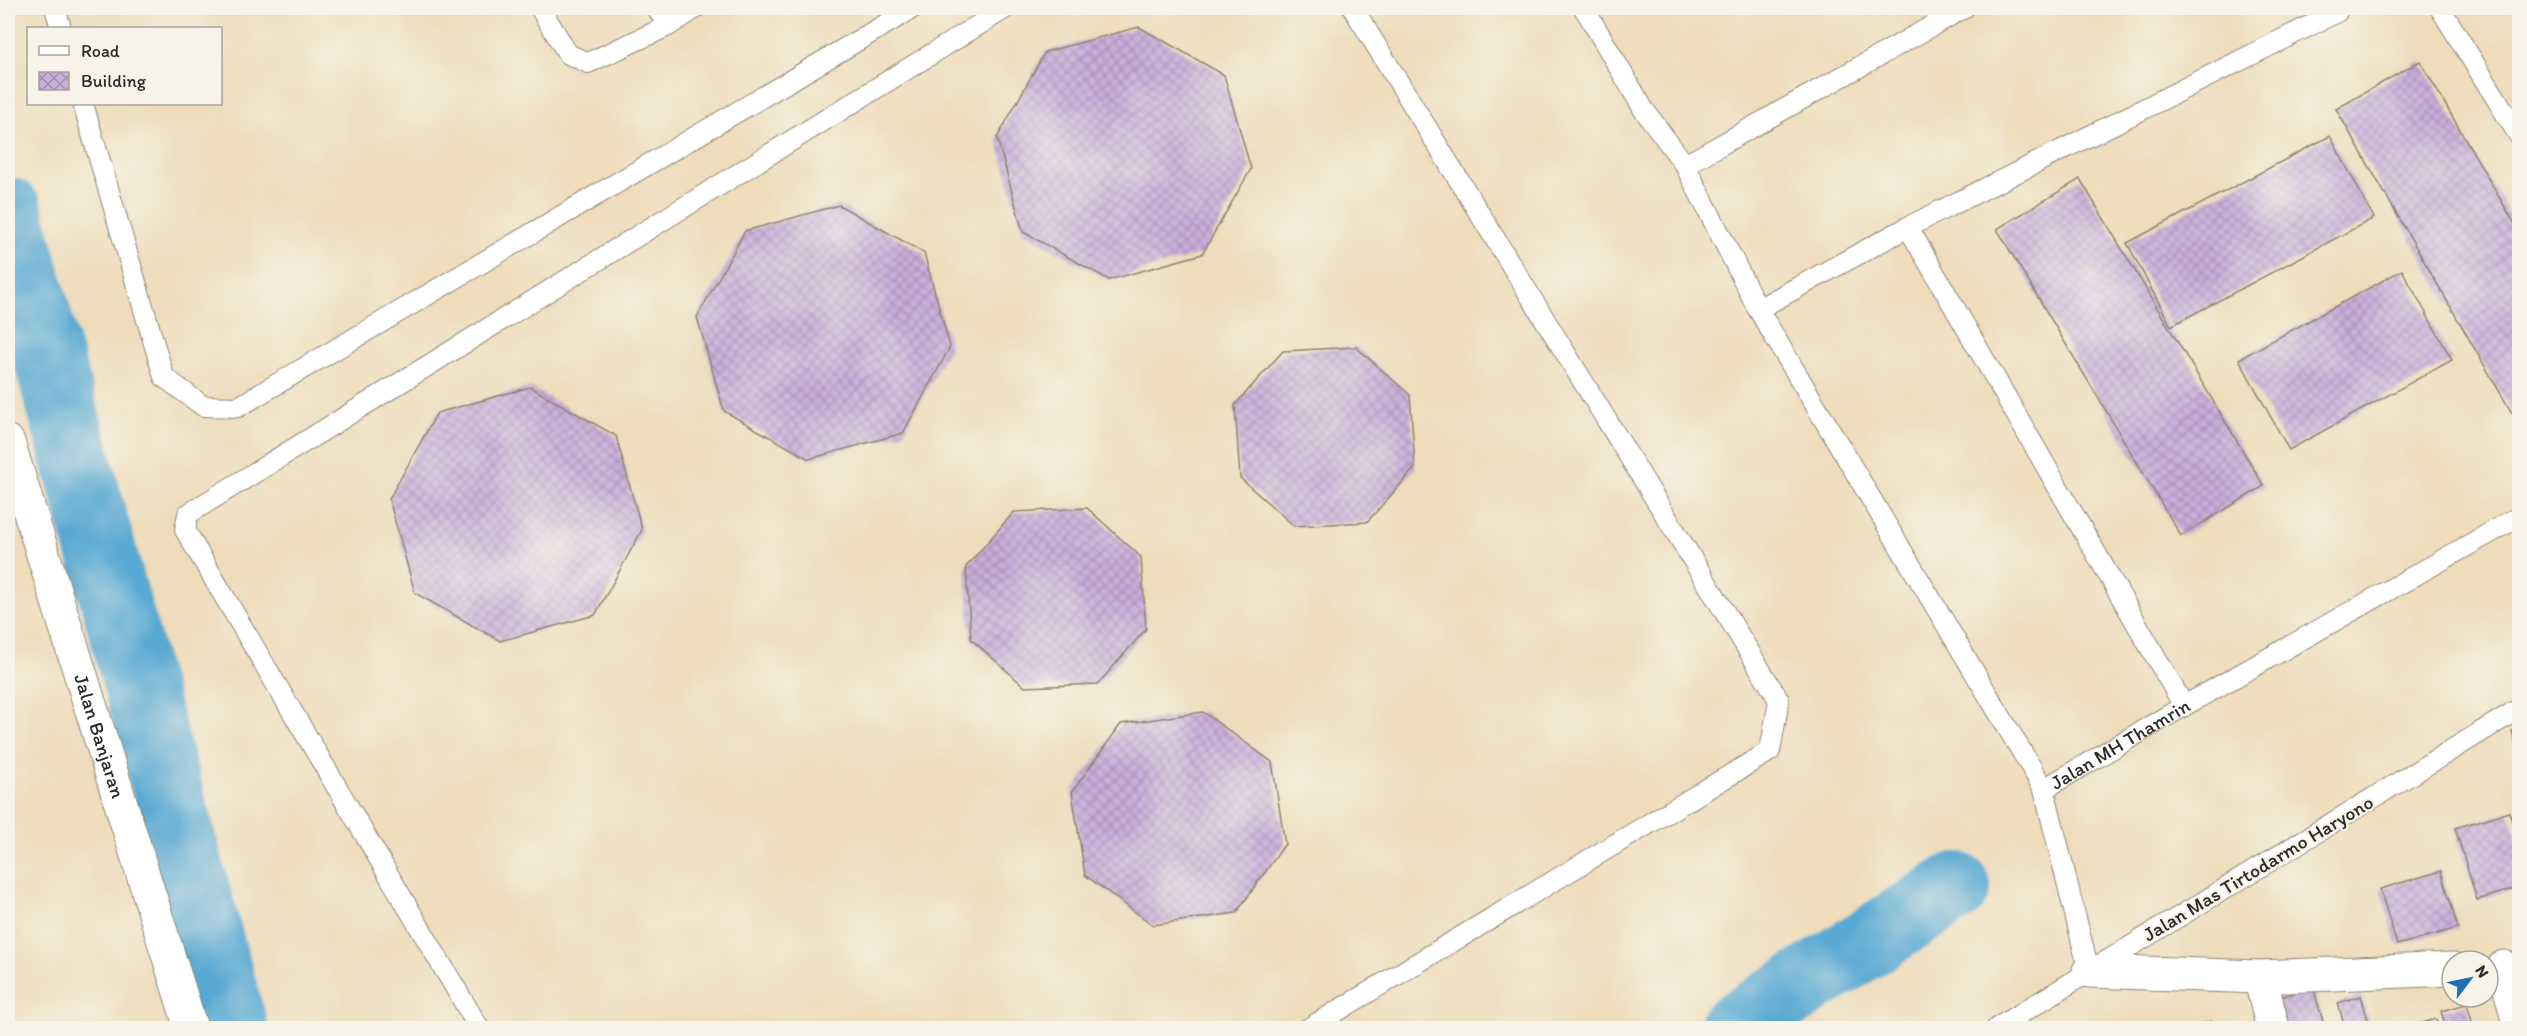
<svg xmlns="http://www.w3.org/2000/svg" width="2527" height="1036" font-family="Itim,sans-serif">
  <style>
    .lines { fill: none; stroke-linecap: round; stroke-linejoin: round }
    .river { stroke: #58a9d3; stroke-width: 70 }
    .building { fill: url(#building-cross-hatch) }
    .lane-casing { stroke: #8c8472; stroke-width: 22 }
    .street-casing { stroke: #8c8472; stroke-width: 35 }
    .lane { stroke: #fff; stroke-width: 20 }
    .street { stroke: #fff; stroke-width: 33 }
    .labels { text-anchor: middle; stroke-width: 4.5; stroke-linejoin: round; paint-order: stroke }
    .street-label { font-size: 20px; fill: #2b2b2b; stroke: #f7f3e8 }
  </style>
  <defs>
    <pattern id="building-cross-hatch" width="8" height="8" patternUnits="userSpaceOnUse" patternTransform="scale(1.5)"><rect width="8" height="8" fill="#caaedc"/><path d="M0 0l8 8M0 8l8-8" fill="none" stroke="#a48eb3"/></pattern>
  </defs>
  <rect width="100%" height="100%" fill="#f7f3e8"/>
  <filter id="ink" filterUnits="userSpaceOnUse"><feTurbulence type="fractalNoise" baseFrequency=".0167" numOctaves="2"/><feDisplacementMap in="SourceGraphic" scale="12" xChannelSelector="R" yChannelSelector="G"/><feConvolveMatrix kernelMatrix="1 2 1 2 8 2 1 2 1" color-interpolation-filters="sRGB"/></filter>
  <filter id="wash" filterUnits="userSpaceOnUse"><feTurbulence type="fractalNoise" baseFrequency=".008" numOctaves="4" result="noise"/><feDisplacementMap in="SourceGraphic" scale="24" xChannelSelector="R" yChannelSelector="G"/><feGaussianBlur stdDeviation="1.35" result="paint"/><feColorMatrix in="noise" values="0 0 0 0 0 0 0 0 0 0 0 0 0 0 0 0 0 1.4 0 .05"/><feComposite in="paint" operator="in"/></filter>
  <g filter="url(#wash)">
    <rect width="100%" height="100%" fill="#eedcba"/>
    <g class="lines">
      <g class="river">
        <path d="M8,212L233,1028"/>
        <path d="M1734,1028L1956,887"/>
      </g>
    </g>
    <g id="blocks">
      <g class="building">
        <path d="M1139,27L1224,75L1251,169L1202,254L1109,280L1023,232L997,138L1045,52Z"/>
        <path d="M2420,61L2520,233V427L2336,109Z"/>
        <path d="M2330,136L2374,218L2171,326L2127,243Z"/>
        <path d="M2080,179L2264,486L2181,536L1997,229Z"/>
        <path d="M839,205L924,253L950,347L903,433L809,459L724,411L697,317L745,231Z"/>
        <path d="M2402,270L2452,360L2289,450L2239,359Z"/>
        <path d="M1356,347L1410,395L1415,468L1367,522L1294,526L1240,478L1235,405L1283,351Z"/>
        <path d="M530,387L616,436L642,530L595,615L500,641L415,593L389,499L437,413Z"/>
        <path d="M1087,508L1141,557L1146,629L1098,684L1025,687L971,639L966,567L1014,512Z"/>
        <path d="M1203,712L1272,762L1285,844L1236,913L1153,925L1085,875L1072,792L1121,724Z"/>
        <path d="M2520,729V756H2519L2512,731Z"/>
        <path d="M2509,812L2520,847V887L2477,900L2455,828Z"/>
        <path d="M2441,871L2458,928L2397,945L2380,889Z"/>
        <path d="M2313,987L2325,1028H2276L2268,1001Z"/>
        <path d="M2361,996L2369,1023L2345,1028L2338,1003Z"/>
        <path d="M2467,1004L2474,1028H2446L2441,1011Z"/>
        <path d="M2436,1019L2439,1028H2413L2412,1026Z"/>
        <path d="M2211,1021L2213,1028H2190Z"/>
      </g>
    </g>
  </g>
  <g filter="url(#ink)">
    <use href="#blocks" fill-opacity="0" stroke="#8c8472" stroke-width="1.5"/>
    <g class="lines">
      <defs>
        <g id="lane">
          <path d="M55,8L61,28"/>
          <path d="M540,8L568,54L588,63L668,26L696,8"/>
          <path d="M657,8L668,26"/>
          <path d="M1584,8L1644,110L1685,165"/>
          <path d="M2440,8L2520,137"/>
          <path d="M83,104L164,377L203,406L238,407L913,8"/>
          <path d="M1908,227L1758,309L2044,789"/>
          <path d="M1758,309L1685,165L1964,8"/>
          <path d="M2184,706L1908,227L2337,12"/>
          <path id="s1" d="M2089,971L2044,789L2184,706L2520,516"/>
          <path d="M479,1028L185,530L188,514L1006,8"/>
          <path d="M1309,1028L1770,751L1779,700L1353,8"/>
          <path d="M1997,1028L2520,708"/>
        </g>
        <g id="street">
          <path id="s2" d="M8,442L191,1028"/>
          <path d="M2504,967L2520,1027"/>
          <path d="M2089,971L2260,977L2452,969"/>
          <path d="M2260,977L2273,1028"/>
        </g>
      </defs>
      <use href="#lane" class="lane-casing"/>
      <use href="#street" class="street-casing"/>
      <use href="#lane" class="lane"/>
      <use href="#street" class="street"/>
    </g>
  </g>
  <g class="labels">
    <g class="street-label">
      <text dy="7" stroke="none"><textPath href="#s2" startOffset="308">Jalan Banjaran</textPath></text>
      <text dy="7" stroke="none"><textPath href="#s1" startOffset="276">Jalan MH Thamrin</textPath></text>
      <text transform="translate(2258 868) rotate(-31)" y="7">Jalan Mas Tirtodarmo Haryono</text>
    </g>
  </g>
  <rect width="2527" height="1036" fill="none" stroke="#f7f3e8" stroke-width="30"/>
  <rect x="27" y="27" width="195" height="78" fill="#f7f3e8" stroke="#a5a39c" stroke-width="1.5"/>
  <rect x="39" y="46" width="30" height="9" fill="#ffffff" stroke="#a5a39c" stroke-width="1.5"/>
  <text x="81" y="57" font-size="18" fill="#2b2b2b">Road</text>
  <rect x="39" y="72" width="30" height="18" fill="url(#building-cross-hatch)" stroke="#a5a39c" stroke-width="1.5"/>
  <text x="81" y="87" font-size="18" fill="#2b2b2b">Building</text>
  <g transform="translate(2470 979) rotate(58)"><circle r="28" fill="#f7f3e8" stroke="#a5a39c" stroke-width="1.5"/>
  <path d="M0-4.5L10 22L0 15L-10 22Z" fill="#1f6fb2"/>
  <text y="-9" font-size="16" font-weight="bold" text-anchor="middle" fill="#2b2b2b">N</text>
  </g>
</svg>
